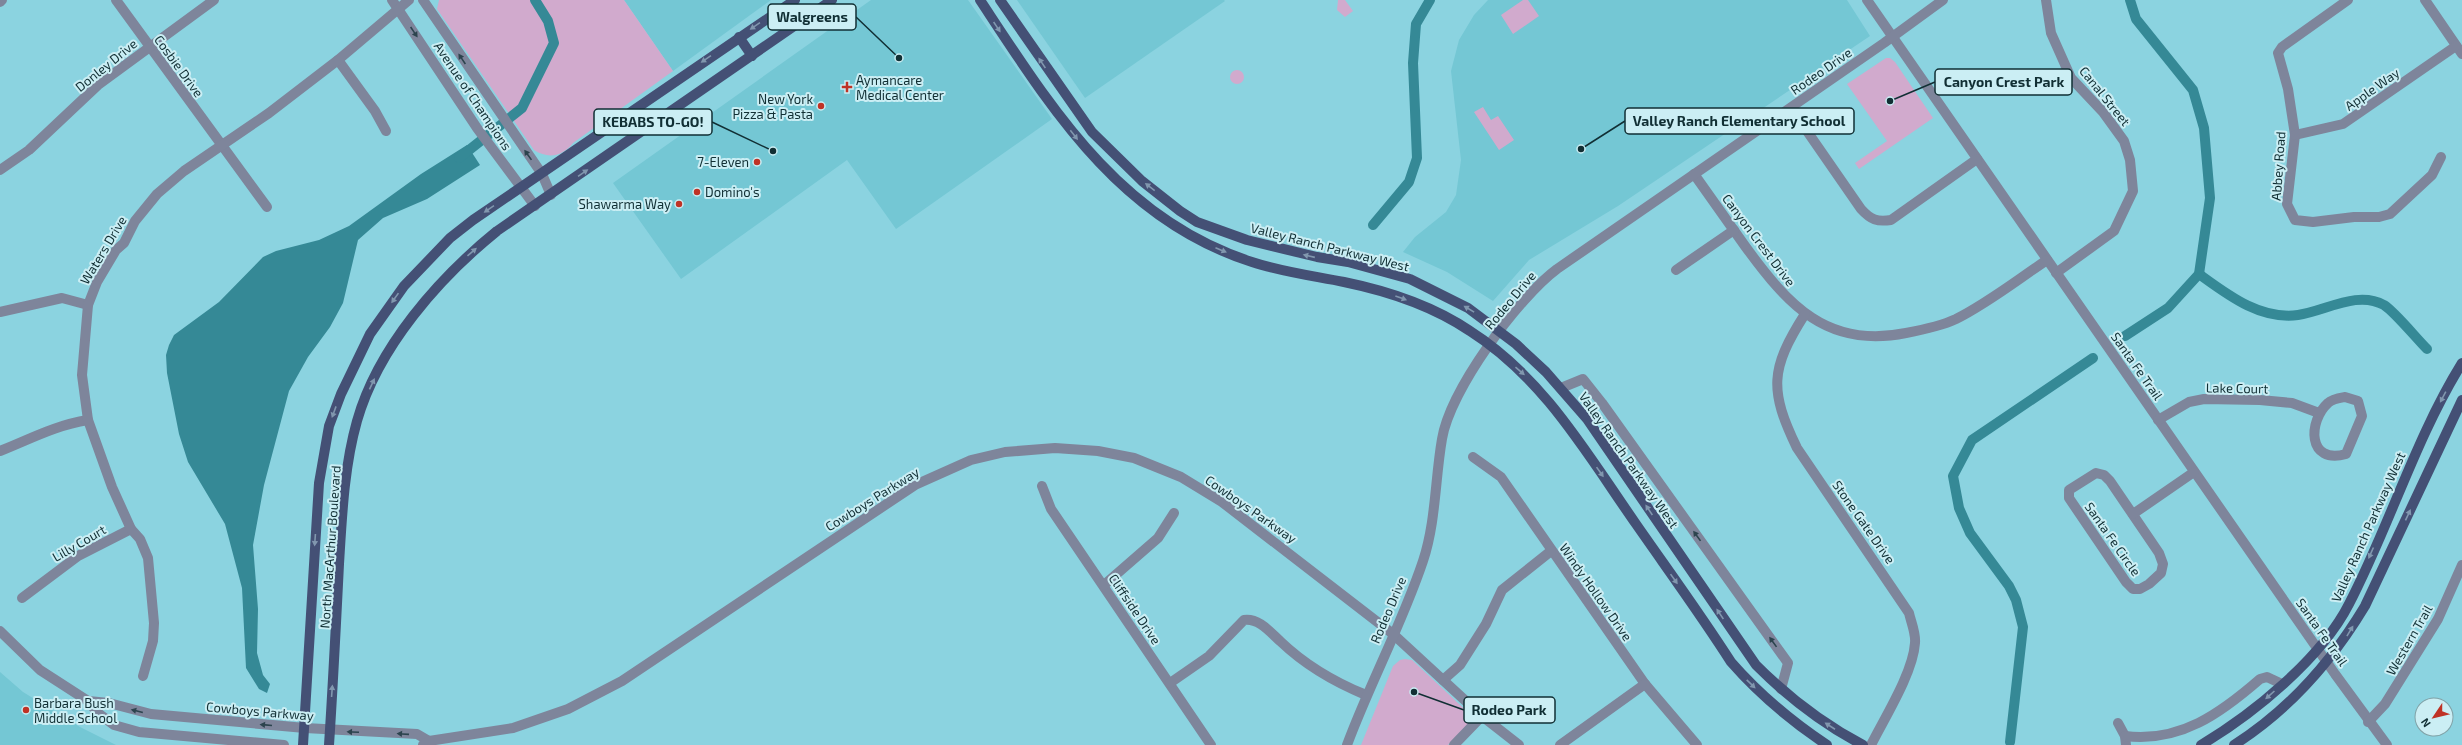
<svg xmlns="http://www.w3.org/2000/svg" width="2462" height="745" font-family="'Exo 2',sans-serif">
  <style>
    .built { fill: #74c7d4 }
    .green { fill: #d1aacd }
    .water { fill: #358996 }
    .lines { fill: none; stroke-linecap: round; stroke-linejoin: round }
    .canal { stroke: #358996; stroke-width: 10 }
    .minor { stroke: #7e859b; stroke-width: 10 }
    .major { stroke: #445075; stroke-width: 10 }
    .oneway { fill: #8197ae }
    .oneway2 { fill: #2c444e }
    .poi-dot { fill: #bf3225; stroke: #cbeef4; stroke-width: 1.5 }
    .labels { text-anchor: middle; stroke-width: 4; stroke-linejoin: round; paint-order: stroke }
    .street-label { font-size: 13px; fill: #112f34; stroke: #cbeef4 }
    .poi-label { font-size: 13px; fill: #112f34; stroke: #cbeef4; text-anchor: start }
    .leader { fill: none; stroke: #112f34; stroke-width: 1.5 }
    .callout-dot { fill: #112f34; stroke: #cbeef4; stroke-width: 1.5 }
    .callout { fill: #cbeef4; stroke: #112f34; stroke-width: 1.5 }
    .callout-label { font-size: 14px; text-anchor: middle; font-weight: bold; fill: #112f34 }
  </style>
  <rect width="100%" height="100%" fill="#8bd3e0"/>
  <g class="built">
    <path d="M624,0H771L673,71Z"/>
    <path d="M871,0H968L1052,119L896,229L847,160L681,279L613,183Z"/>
    <path d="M1017,0H1224L1225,1L1085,98Z"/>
    <path d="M1488,0H1847L1870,36L1618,206L1529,260L1493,301L1447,272L1403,252L1415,237L1446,212L1456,195L1461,160L1451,71L1459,40L1474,15Z"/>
    <path d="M0,672L23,692L80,727L116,745H0Z"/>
  </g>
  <g class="green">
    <path d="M439,0H624L673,71L573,143C562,157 548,159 534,150L437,9Z"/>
    <path d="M1338,0H1345L1353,11L1345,17L1337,10Z"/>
    <path d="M1523,0H1528L1539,16L1513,34L1501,15Z"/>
    <path d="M1886,58H1890L1895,62L1933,118L1859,169L1855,163L1887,141L1847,84Z"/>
    <circle cx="1237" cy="77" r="7"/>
    <path d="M1483,107L1491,120L1498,116L1514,140L1499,150L1474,112Z"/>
    <path d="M1405,659L1412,660L1474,718L1448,745H1361L1393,666L1400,660Z"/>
  </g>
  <path class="water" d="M467,145L480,165L427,199L383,218L358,240L343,303L330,327L308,357L289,391L264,485L253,545L258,609L257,653L263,675L270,684L267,693L259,689L246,668L242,588L225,524L188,462L179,434L167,373L166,355L169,345L174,335L219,302L263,257L276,251L319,240L349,226L421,174Z"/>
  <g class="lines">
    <g class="canal">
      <path d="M459,158L522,108L554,43L548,21L535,0"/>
      <path d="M1373,225L1409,182L1417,158L1413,63L1416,24L1430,0"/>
      <path d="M2199,274C2228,295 2260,320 2298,315C2326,311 2357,290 2384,305C2395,312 2416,338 2427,349"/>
      <path d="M2125,336L2168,308L2199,274L2210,198L2204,128L2193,90L2136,19L2130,0"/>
      <path d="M2010,742L2023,627L2016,600L2009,586L1970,533L1959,508L1953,476L1972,440L2093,358"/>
    </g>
    <g class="minor">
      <path d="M116,0L267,207"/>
      <path d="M392,0L477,128L535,206"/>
      <path d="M423,0L542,174L551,195"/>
      <path d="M1867,0L2335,674L2387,745"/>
      <path d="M2046,0L2051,33L2071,78L2103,112L2124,141L2130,160L2133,191L2114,231L2056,273"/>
      <path d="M2348,0L2282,47L2278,53L2288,89L2295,135L2287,204L2295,220L2313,222L2354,217H2379L2390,214L2432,175L2441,157"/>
      <path d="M2425,0L2462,54"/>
      <path d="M0,2L2,0"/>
      <path d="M338,60L375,111L386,131"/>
      <path d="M1791,108L1861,209C1871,220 1877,222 1891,220L1977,159"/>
      <path d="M2295,135L2343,124L2456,46"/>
      <path d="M0,170L29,150L98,85L214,0"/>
      <path d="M1694,174C1711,198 1728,222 1745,246C1788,305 1827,349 1906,333C1922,330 1941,326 1956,319C1988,303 2017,280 2047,260"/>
      <path d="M1676,270L1734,230"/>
      <path d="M0,312L62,298L88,305"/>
      <path d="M1805,314C1770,369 1769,390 1797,448L1909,613C1911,622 1916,633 1915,643C1913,673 1885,717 1871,745"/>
      <path d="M1561,388L1583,379L1602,403L1788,663L1781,689"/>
      <path d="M2345,397L2358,401L2362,416L2346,454C2307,465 2308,421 2328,403C2332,399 2339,398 2345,397Z"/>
      <path d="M2158,420L2189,402L2204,399L2260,400L2292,403L2319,413"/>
      <path d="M0,451C30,439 56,425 88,420"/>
      <path d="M1473,457L1501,477L1645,684L1697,745"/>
      <path d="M2096,473L2104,475L2110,481L2159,553L2163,564L2161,573L2149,584L2140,589H2133L2126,582L2069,498V490Z"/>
      <path d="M1042,486L1051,509L1211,745"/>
      <path d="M2133,514L2194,472"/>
      <path d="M1104,585L1158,538L1174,513"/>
      <path d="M22,598L78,556L131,529"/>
      <path d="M0,631L40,670L88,701L98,713L114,725L139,732L284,745"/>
      <path d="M143,676L153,641L154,623L148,558L140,539L131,529L112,487L88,420L82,375L88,305L97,282L116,250L124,243L135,221L157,194L184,171L269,113L338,60L409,0"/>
      <path d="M1443,680L1460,665L1486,624L1502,590L1551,551"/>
      <path d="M1170,683L1209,656L1244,620C1259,618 1270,632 1280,641C1305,665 1334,682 1366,695"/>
      <path d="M88,701L109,703L151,714L305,728L417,734L429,741"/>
      <path d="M2368,722L2385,704L2438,619L2462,565"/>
      <path d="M2118,723L2125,736L2126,745"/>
      <path d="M2125,736C2180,743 2221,713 2260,679L2267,677L2282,684"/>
      <path d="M423,745L429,741L513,728L568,709L622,681L915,485L971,460L1005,452L1055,448L1098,451L1134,458L1181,477L1222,502L1393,634L1482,716L1519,745"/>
      <path d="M1347,745C1370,683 1402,624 1423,561C1436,522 1435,479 1442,439C1450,390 1518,298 1557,269L1884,43L1943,0"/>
      <path d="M1454,745L1482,716"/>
      <path d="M1560,745L1645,684"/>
    </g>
    <g class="major">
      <path d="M980,0C1052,109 1120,220 1252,262C1282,272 1314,276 1344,282C1388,291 1433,306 1470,331C1544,378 1587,454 1636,524C1668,570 1701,615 1731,662C1759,694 1791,721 1827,745"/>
      <path d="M1000,0L1092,132L1142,181L1180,211L1197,222L1247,240L1317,257L1348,262L1410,279L1468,308L1516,344L1546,372L1587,419L1756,665C1788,697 1823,724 1863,745"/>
      <path d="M739,37L752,56"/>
      <path d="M303,745L319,483L329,426L341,394L370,334L404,286L450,238L473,220L795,0"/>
      <path d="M329,745C333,685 336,624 339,564C342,516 344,467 357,421C378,347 439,278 497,231L832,0"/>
      <path d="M2201,745C2253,714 2321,659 2349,604C2390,525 2415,439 2462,363"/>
      <path d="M2234,745C2289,710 2332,661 2365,606L2462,400"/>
    </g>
  </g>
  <defs><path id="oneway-solid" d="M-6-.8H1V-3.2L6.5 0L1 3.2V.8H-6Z"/></defs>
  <g class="oneway">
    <use href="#oneway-solid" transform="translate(755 26) rotate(146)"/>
    <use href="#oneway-solid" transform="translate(997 27) rotate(56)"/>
    <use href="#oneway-solid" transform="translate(706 59) rotate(146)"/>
    <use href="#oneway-solid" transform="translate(1042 63) rotate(-124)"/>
    <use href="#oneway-solid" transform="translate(1074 135) rotate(52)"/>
    <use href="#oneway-solid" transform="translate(583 173) rotate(-34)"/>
    <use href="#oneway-solid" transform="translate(1150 187) rotate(-142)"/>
    <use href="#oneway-solid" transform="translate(489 209) rotate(146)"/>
    <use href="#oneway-solid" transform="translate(1221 250) rotate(23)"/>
    <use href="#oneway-solid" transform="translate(472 252) rotate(-41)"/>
    <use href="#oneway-solid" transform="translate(1309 256) rotate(-167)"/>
    <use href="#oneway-solid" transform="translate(395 298) rotate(125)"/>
    <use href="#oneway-solid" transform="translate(1401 298) rotate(20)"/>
    <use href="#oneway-solid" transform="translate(1469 309) rotate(-149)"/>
    <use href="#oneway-solid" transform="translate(1520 371) rotate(41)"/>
    <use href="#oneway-solid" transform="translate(372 384) rotate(-65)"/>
    <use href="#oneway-solid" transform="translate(2443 397) rotate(118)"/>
    <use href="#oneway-solid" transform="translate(334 412) rotate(110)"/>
    <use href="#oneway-solid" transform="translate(1600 472) rotate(55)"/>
    <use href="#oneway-solid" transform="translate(1649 510) rotate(-124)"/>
    <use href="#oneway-solid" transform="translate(2408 515) rotate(-65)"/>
    <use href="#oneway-solid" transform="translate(315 540) rotate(94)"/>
    <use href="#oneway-solid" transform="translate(2371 553) rotate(114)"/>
    <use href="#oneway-solid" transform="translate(1674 579) rotate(55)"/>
    <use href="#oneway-solid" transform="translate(1720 614) rotate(-124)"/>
    <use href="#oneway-solid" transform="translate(2350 631) rotate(-59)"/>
    <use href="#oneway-solid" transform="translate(1751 684) rotate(44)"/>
    <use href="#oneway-solid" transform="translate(332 691) rotate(-86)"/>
    <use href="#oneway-solid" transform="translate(2270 695) rotate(138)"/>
    <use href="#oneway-solid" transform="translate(1830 726) rotate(-147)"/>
  </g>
  <g class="oneway2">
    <use href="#oneway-solid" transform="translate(414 32) rotate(56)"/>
    <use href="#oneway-solid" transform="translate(462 59) rotate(-124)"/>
    <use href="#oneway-solid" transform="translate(528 155) rotate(-125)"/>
    <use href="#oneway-solid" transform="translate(1697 536) rotate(-126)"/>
    <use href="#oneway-solid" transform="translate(1773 642) rotate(-126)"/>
    <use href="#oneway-solid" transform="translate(137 711) rotate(-166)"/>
    <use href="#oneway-solid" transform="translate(266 725) rotate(-175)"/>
    <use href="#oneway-solid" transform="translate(353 732) rotate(-178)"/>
    <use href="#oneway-solid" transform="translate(403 734) rotate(-176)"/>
  </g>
  <g class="poi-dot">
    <path d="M845 81h4v4h4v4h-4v4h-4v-4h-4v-4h4z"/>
    <circle cx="821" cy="106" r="4"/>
    <circle cx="757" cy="162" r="4"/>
    <circle cx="697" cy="192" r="4"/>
    <circle cx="679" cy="204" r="4"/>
    <circle cx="26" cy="710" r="4"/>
  </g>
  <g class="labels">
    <g class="street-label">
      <text transform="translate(106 65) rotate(-39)" y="5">Donley Drive</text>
      <text transform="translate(179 66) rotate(54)" y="5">Cosbie Drive</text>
      <text transform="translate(1821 71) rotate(-35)" y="5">Rodeo Drive</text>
      <text transform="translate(2372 89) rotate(-35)" y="5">Apple Way</text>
      <text transform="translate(473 96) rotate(56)" y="5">Avenue of Champions</text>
      <text transform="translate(2105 96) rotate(51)" y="5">Canal Street</text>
      <text transform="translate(2278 166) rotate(-86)" y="5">Abbey Road</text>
      <text transform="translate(1759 240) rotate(53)" y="5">Canyon Crest Drive</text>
      <text transform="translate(1330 247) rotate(14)" y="5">Valley Ranch Parkway West</text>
      <text transform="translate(103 250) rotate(-59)" y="5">Waters Drive</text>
      <text transform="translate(1510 300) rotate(-50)" y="5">Rodeo Drive</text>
      <text transform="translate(2137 366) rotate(55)" y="5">Santa Fe Trail</text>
      <text transform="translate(2237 388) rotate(1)" y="5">Lake Court</text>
      <text transform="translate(1629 460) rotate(55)" y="5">Valley Ranch Parkway West</text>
      <text transform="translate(872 499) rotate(-32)" y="5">Cowboys Parkway</text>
      <text transform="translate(1251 509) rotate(35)" y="5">Cowboys Parkway</text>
      <text transform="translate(1864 522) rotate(55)" y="5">Stone Gate Drive</text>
      <text transform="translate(2368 527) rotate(-66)" y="5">Valley Ranch Parkway West</text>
      <text transform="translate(2113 539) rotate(55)" y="5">Santa Fe Circle</text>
      <text transform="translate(79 543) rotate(-30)" y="5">Lilly Court</text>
      <text transform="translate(330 547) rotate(-86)" y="5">North MacArthur Boulevard</text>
      <text transform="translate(1596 592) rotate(55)" y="5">Windy Hollow Drive</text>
      <text transform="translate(1135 609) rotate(56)" y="5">Cliffside Drive</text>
      <text transform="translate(1388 610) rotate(-67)" y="5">Rodeo Drive</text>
      <text transform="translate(2322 632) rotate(55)" y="5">Santa Fe Trail</text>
      <text transform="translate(2409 640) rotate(-60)" y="5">Western Trail</text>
      <text transform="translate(260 711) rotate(5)" y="5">Cowboys Parkway</text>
    </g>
    <g class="poi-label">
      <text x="856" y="85">Aymancare<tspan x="856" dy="15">Medical Center</tspan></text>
      <text x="813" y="104" text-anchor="end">New York<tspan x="813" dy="15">Pizza &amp; Pasta</tspan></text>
      <text x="749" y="167" text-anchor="end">7-Eleven</text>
      <text x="705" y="197">Domino's</text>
      <text x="671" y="209" text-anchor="end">Shawarma Way</text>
      <text x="34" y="708">Barbara Bush<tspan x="34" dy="15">Middle School</tspan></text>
    </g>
  </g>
  <path class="leader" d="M899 58L856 17M1890 101L1935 82M1581 149L1625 121M773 151L712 122M1414 692L1464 710"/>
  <g class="callout-dot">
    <circle cx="899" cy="58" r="4"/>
    <circle cx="1890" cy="101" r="4"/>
    <circle cx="1581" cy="149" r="4"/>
    <circle cx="773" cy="151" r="4"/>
    <circle cx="1414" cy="692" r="4"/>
  </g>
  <g class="callout">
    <rect x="768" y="4" width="88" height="26" rx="4"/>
    <rect x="1935" y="69" width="137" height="26" rx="4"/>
    <rect x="1625" y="108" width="229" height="26" rx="4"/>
    <rect x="594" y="109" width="118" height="26" rx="4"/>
    <rect x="1464" y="697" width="91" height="26" rx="4"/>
  </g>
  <g class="callout-label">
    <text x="812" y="22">Walgreens</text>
    <text x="2004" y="87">Canyon Crest Park</text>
    <text x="1739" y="126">Valley Ranch Elementary School</text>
    <text x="653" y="127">KEBABS TO-GO!</text>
    <text x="1509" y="715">Rodeo Park</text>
  </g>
  <g transform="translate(2434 717) rotate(235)"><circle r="19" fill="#cbeef4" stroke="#81a2a7"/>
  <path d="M0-3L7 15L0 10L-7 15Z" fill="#bf3225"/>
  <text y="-6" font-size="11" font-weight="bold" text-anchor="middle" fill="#112f34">N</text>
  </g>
</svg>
